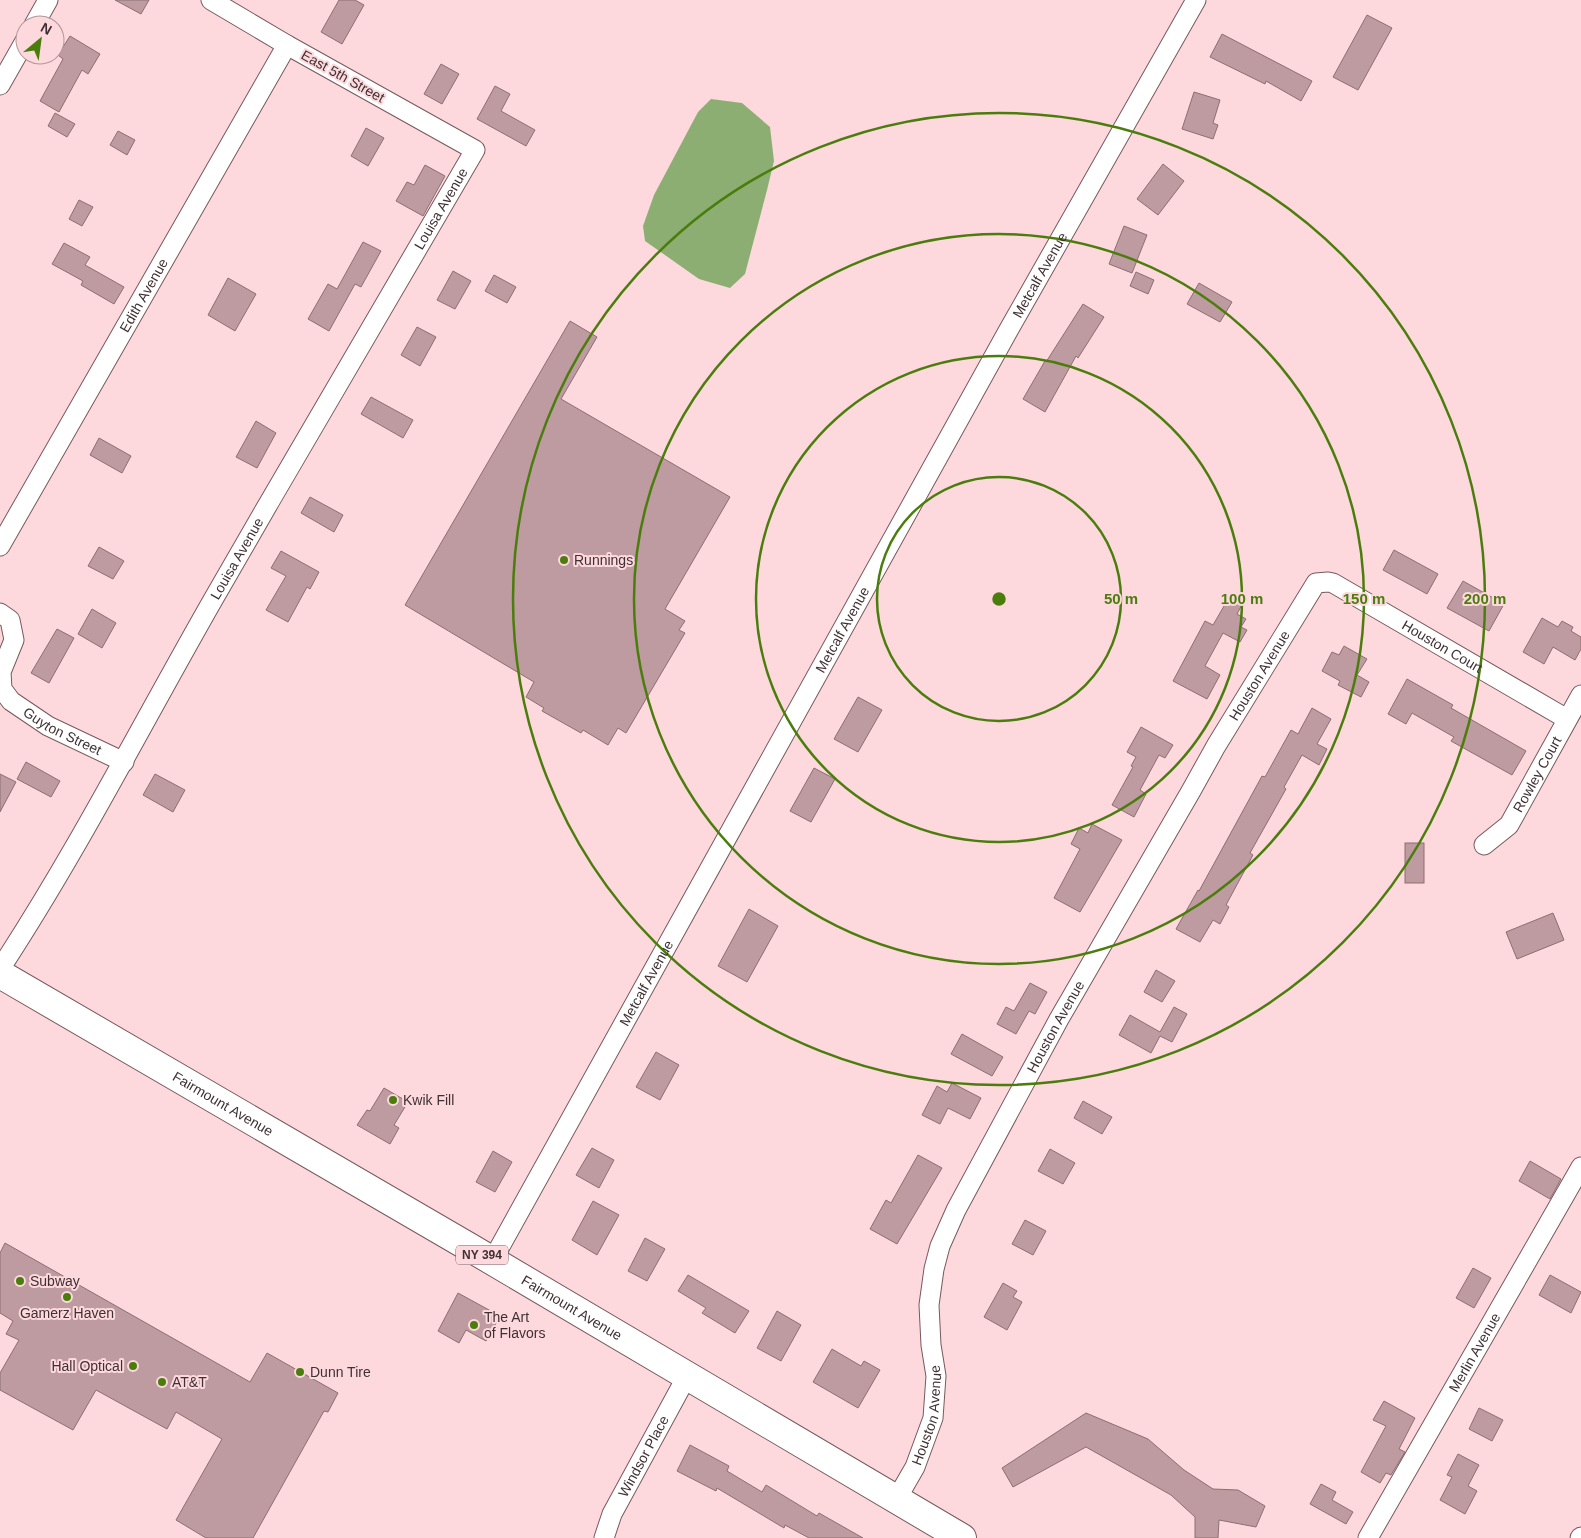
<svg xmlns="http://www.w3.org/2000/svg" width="1581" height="1538" font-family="Helvetica,sans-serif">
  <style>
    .water { fill: #8dae73 }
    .building { fill: #bd9ba0; stroke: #8e6e73 }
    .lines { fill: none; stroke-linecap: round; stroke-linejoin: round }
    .minor-casing { stroke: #77595d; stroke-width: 21 }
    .primary-casing { stroke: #77595d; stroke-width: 30 }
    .minor { stroke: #fff; stroke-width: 19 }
    .primary { stroke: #fff; stroke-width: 28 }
    .ring { fill: none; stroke: #4b7d0d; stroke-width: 2.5 }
    .poi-dot { fill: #4b7d0d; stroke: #fdd9dd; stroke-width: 2 }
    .labels { text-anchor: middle; stroke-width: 4; stroke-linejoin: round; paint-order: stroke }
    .shield { fill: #fdd9dd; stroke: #786366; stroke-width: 1 }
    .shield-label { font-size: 12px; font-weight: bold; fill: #3f3133 }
    .street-label { font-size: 14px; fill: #3f3133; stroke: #fdd9dd }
    .poi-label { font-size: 14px; fill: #3f3133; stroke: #fdd9dd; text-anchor: start }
    .centre { fill: #4b7d0d; stroke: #fdd9dd; stroke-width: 2.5 }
    .ring-label { font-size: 15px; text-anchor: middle; font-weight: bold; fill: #4b7d0d; stroke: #fdd9dd; stroke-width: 4; stroke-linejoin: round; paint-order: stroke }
  </style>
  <rect width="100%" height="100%" fill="#fdd9dd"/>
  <path class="water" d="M711,99L742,103L770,127L774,161L767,190L745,274L730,288L699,279L645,241L643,226L654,195L698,112Z"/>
  <g class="building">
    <path d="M115,0H149L141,14Z"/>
    <path d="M339,0H355L364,5L342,44L321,32Z"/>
    <path d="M1367,15L1392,28L1358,90L1333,77Z"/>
    <path d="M1222,34L1312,81L1301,101L1266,81L1265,84L1210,57Z"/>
    <path d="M70,36L100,54L88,74L82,70L59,112L40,101L63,59L58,55Z"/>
    <path d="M441,64L459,74L442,104L424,94Z"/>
    <path d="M495,86L510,94L501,111L535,130L526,146L477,119Z"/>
    <path d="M1194,92L1220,100L1213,123L1218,125L1213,139L1182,129Z"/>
    <path d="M55,113L75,124L67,137L48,126Z"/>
    <path d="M366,128L384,138L368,166L351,156Z"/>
    <path d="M118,131L135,140L127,155L110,145Z"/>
    <path d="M1163,164L1184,181L1158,215L1137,199Z"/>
    <path d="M425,165L445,176L423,216L396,201L407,182L414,185Z"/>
    <path d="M79,200L93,207L82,226L69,219Z"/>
    <path d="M1124,226L1147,235L1132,273L1109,264Z"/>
    <path d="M363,242L381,251L361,287L355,284L329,331L308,319L328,284L337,289Z"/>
    <path d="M64,243L90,257L85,265L124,287L114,304L81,285L83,281L52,264Z"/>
    <path d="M453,271L471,281L455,309L437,300Z"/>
    <path d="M1136,272L1154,280L1148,294L1130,286Z"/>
    <path d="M494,275L516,287L507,303L485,291Z"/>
    <path d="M228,278L256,294L235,331L208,315Z"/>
    <path d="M1199,283L1232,302L1220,322L1187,304Z"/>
    <path d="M1083,304L1104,317L1078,358L1076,356L1045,412L1023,399L1045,361L1046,362Z"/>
    <path d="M570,321L597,337L561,399L730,497L665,609L685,621L679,630L685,633L626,733L618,728L608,745L583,730L581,733L542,711L544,708L526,697L534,682L405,605Z"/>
    <path d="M417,327L436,337L420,366L401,355Z"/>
    <path d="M371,397L413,420L403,438L361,414Z"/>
    <path d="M256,421L276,433L257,468L236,457Z"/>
    <path d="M99,438L131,456L122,473L90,455Z"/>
    <path d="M310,497L343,515L334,532L301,513Z"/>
    <path d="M99,547L124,561L113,579L88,566Z"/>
    <path d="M1394,550L1438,574L1427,594L1383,570Z"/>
    <path d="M281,551L319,572L310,589L307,587L288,622L266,610L286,576L271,568Z"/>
    <path d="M1463,581L1504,604L1489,631L1447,608Z"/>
    <path d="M1231,594L1244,601L1237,614L1246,619L1241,627L1247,630L1240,642L1223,633L1205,666L1220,675L1207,699L1173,681L1205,621L1213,625Z"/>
    <path d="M92,609L116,623L102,648L78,634Z"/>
    <path d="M1542,618L1558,627L1562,621L1573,627L1571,631L1581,637V649L1575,660L1553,647L1544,664L1523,652Z"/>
    <path d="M57,629L74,638L49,683L31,673Z"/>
    <path d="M1344,646L1367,659L1357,675L1369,682L1361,697L1338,685L1340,681L1322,671L1332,652L1339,655Z"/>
    <path d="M1407,679L1453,705L1451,708L1526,751L1512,775L1451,741L1454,737L1412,713L1406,724L1388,714Z"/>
    <path d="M858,697L882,710L858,752L834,739Z"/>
    <path d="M1312,708L1331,719L1317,744L1327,749L1319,765L1302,755L1284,787L1286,789L1250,853L1253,855L1226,905L1229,907L1220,924L1213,920L1200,942L1176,929L1198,890L1199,891L1262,776L1265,777L1291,730L1298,734Z"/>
    <path d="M1141,727L1173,745L1165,758L1159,755L1140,790L1146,794L1134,817L1112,805L1133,767L1131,766L1136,757L1127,752Z"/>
    <path d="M26,762L60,781L51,797L17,779Z"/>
    <path d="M814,768L835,779L811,822L790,811Z"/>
    <path d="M0,774L16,782L0,812Z"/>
    <path d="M155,774L185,790L173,812L143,795Z"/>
    <path d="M1092,824L1122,840L1080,912L1054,898L1080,849L1071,844L1079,828L1088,833Z"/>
    <rect x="1405" y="843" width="19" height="40"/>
    <path d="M749,909L778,926L747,982L718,966Z"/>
    <path d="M1553,913L1564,940L1517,959L1506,932Z"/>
    <path d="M1156,970L1175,981L1162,1002L1144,992Z"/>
    <path d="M1030,983L1047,992L1035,1014L1029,1011L1016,1034L997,1024L1006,1007L1014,1011Z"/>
    <path d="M1174,1007L1187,1014L1172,1042L1160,1036L1151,1053L1119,1035L1130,1015L1160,1032Z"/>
    <path d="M962,1034L1003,1057L992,1076L951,1054Z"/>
    <path d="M656,1052L679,1065L660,1100L636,1087Z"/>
    <path d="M952,1083L981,1098L970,1119L948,1108L940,1124L922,1115L937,1086L947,1092Z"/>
    <path d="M384,1088L408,1102L394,1125L399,1128L390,1144L357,1125L367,1110L370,1111Z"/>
    <path d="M1083,1101L1112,1117L1102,1134L1074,1118Z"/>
    <path d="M592,1148L614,1160L599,1188L576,1175Z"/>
    <path d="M1050,1149L1075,1163L1063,1184L1038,1171Z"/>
    <path d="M493,1151L512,1162L495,1192L476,1182Z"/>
    <path d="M918,1155L942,1168L897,1244L870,1229L886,1200L891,1203Z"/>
    <path d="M1530,1161L1561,1179L1550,1199L1519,1181Z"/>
    <path d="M593,1201L619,1215L597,1255L572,1240Z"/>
    <path d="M1025,1220L1046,1231L1033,1255L1012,1244Z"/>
    <path d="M645,1238L665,1249L647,1281L628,1271Z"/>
    <path d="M5,1243L250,1382L267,1353L338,1393L328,1412L324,1411L253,1538H206L176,1520L222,1439L176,1412L167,1429L96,1390L73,1430L0,1390V1373L19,1340L6,1334L13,1321L0,1313V1253Z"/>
    <path d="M1473,1268L1491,1278L1474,1308L1456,1298Z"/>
    <path d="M688,1275L749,1311L735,1333L702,1313L706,1308L678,1291Z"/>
    <path d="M1550,1275L1581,1292L1571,1313L1539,1295Z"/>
    <path d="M1003,1283L1017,1291L1013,1297L1022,1302L1007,1330L984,1317Z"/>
    <path d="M458,1293L500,1316L486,1341L466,1330L459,1343L438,1331Z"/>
    <path d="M777,1311L801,1325L781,1361L757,1348Z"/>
    <path d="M832,1349L861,1366L864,1361L880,1370L858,1408L813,1382Z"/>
    <path d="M1384,1401L1415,1418L1399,1449L1405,1452L1391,1475L1386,1473L1380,1483L1361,1472L1386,1426L1373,1420Z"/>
    <path d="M1479,1408L1503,1420L1492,1441L1469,1429Z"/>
    <path d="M1086,1413L1148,1439L1184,1470L1213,1489L1238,1490L1265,1506L1256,1527L1219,1520L1218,1538H1195V1517L1171,1495L1086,1447L1013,1487L1002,1468Z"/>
    <path d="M690,1445L729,1466L727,1471L762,1492L766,1485L817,1516L819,1513L863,1538H809L785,1525L784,1528L717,1488L716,1491L677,1471Z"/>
    <path d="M1458,1454L1479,1465L1468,1486L1477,1491L1465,1514L1440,1500L1452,1477L1447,1475Z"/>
    <path d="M1321,1484L1336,1492L1332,1500L1353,1512L1346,1524L1310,1504Z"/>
  </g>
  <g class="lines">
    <defs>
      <g id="minor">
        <path d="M34,25L48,0"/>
        <path d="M0,85L25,41"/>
        <path id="s1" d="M0,546L287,45"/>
        <path id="s2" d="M0,613L10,620L14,640L1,672L2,689L11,701L48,726L124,762"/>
        <path id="s3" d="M1484,845L1509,825L1581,695"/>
        <path id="s4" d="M0,969C78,850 143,722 214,598C300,448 388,299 475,150L287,45L211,0"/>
        <path id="s5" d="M492,1261L1008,331L1196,0"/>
        <path id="s6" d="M896,1500L915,1467L933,1418L936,1376L931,1345L929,1305L934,1269L940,1246L956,1210L1059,1019L1191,791L1216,746L1316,583L1328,582L1333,583L1567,719"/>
        <path id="s7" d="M604,1538L612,1514L687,1376"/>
        <path id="s8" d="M1368,1538L1581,1167"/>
        <path d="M1580,1538L1581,1537"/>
      </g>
      <g id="primary">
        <path id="s9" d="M0,974L469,1247L962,1538"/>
      </g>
    </defs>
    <use href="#minor" class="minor-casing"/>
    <use href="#primary" class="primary-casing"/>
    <use href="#minor" class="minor"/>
    <use href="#primary" class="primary"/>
  </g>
  <g class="ring">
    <circle cx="999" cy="599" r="122"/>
    <circle cx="999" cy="599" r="243"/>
    <circle cx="999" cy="599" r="365"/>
    <circle cx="999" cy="599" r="486"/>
  </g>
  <g class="poi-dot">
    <circle cx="564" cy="560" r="5"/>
    <circle cx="393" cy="1100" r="5"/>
    <circle cx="20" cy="1281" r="5"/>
    <circle cx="67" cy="1297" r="5"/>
    <circle cx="474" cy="1325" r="5"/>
    <circle cx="133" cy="1366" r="5"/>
    <circle cx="300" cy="1372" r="5"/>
    <circle cx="162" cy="1382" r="5"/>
  </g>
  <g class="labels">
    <rect class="shield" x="456" y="1245.5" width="52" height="19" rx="4"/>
    <g class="shield-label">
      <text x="482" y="1259">NY 394</text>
    </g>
    <g class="street-label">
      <text transform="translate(343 76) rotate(29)" y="5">East 5th Street</text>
      <text dy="5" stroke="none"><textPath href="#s4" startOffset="879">Louisa Avenue</textPath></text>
      <text dy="5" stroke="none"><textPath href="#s5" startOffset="1128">Metcalf Avenue</textPath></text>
      <text dy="5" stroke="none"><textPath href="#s1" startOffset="289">Edith Avenue</textPath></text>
      <text dy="5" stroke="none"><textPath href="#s4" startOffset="474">Louisa Avenue</textPath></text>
      <text dy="5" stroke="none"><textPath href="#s5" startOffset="722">Metcalf Avenue</textPath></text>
      <text dy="5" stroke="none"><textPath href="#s6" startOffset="1170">Houston Court</textPath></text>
      <text dy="5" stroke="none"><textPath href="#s6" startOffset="918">Houston Avenue</textPath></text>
      <text dy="5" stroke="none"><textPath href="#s2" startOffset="159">Guyton Street</textPath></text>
      <text dy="5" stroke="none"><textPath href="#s3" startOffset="90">Rowley Court</textPath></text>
      <text dy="5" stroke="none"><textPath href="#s5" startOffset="318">Metcalf Avenue</textPath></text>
      <text dy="5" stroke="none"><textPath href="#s6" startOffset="512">Houston Avenue</textPath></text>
      <text dy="5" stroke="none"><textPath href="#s9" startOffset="258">Fairmount Avenue</textPath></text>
      <text dy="5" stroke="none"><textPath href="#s9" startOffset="662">Fairmount Avenue</textPath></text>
      <text dy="5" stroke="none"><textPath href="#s8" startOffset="214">Merlin Avenue</textPath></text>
      <text dy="5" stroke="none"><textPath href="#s6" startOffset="92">Houston Avenue</textPath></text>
      <text dy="5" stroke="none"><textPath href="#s7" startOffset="91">Windsor Place</textPath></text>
    </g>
    <g class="poi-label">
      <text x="574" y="565">Runnings</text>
      <text x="403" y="1105">Kwik Fill</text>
      <text x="30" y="1286">Subway</text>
      <text x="67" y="1318" text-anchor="middle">Gamerz Haven</text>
      <text x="484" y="1322">The Art<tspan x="484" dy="16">of Flavors</tspan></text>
      <text x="123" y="1371" text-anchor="end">Hall Optical</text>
      <text x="310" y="1377">Dunn Tire</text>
      <text x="172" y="1387">AT&amp;T</text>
    </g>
  </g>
  <circle cx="999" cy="599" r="8" class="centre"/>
  <g class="ring-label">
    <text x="1121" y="604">50 m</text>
    <text x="1242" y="604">100 m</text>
    <text x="1364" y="604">150 m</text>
    <text x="1485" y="604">200 m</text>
  </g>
  <g transform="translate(40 40) rotate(29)"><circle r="24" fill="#fdd9dd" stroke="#b19699"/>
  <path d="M0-4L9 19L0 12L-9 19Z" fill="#4b7d0d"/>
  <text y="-8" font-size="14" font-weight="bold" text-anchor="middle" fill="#3f3133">N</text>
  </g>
</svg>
